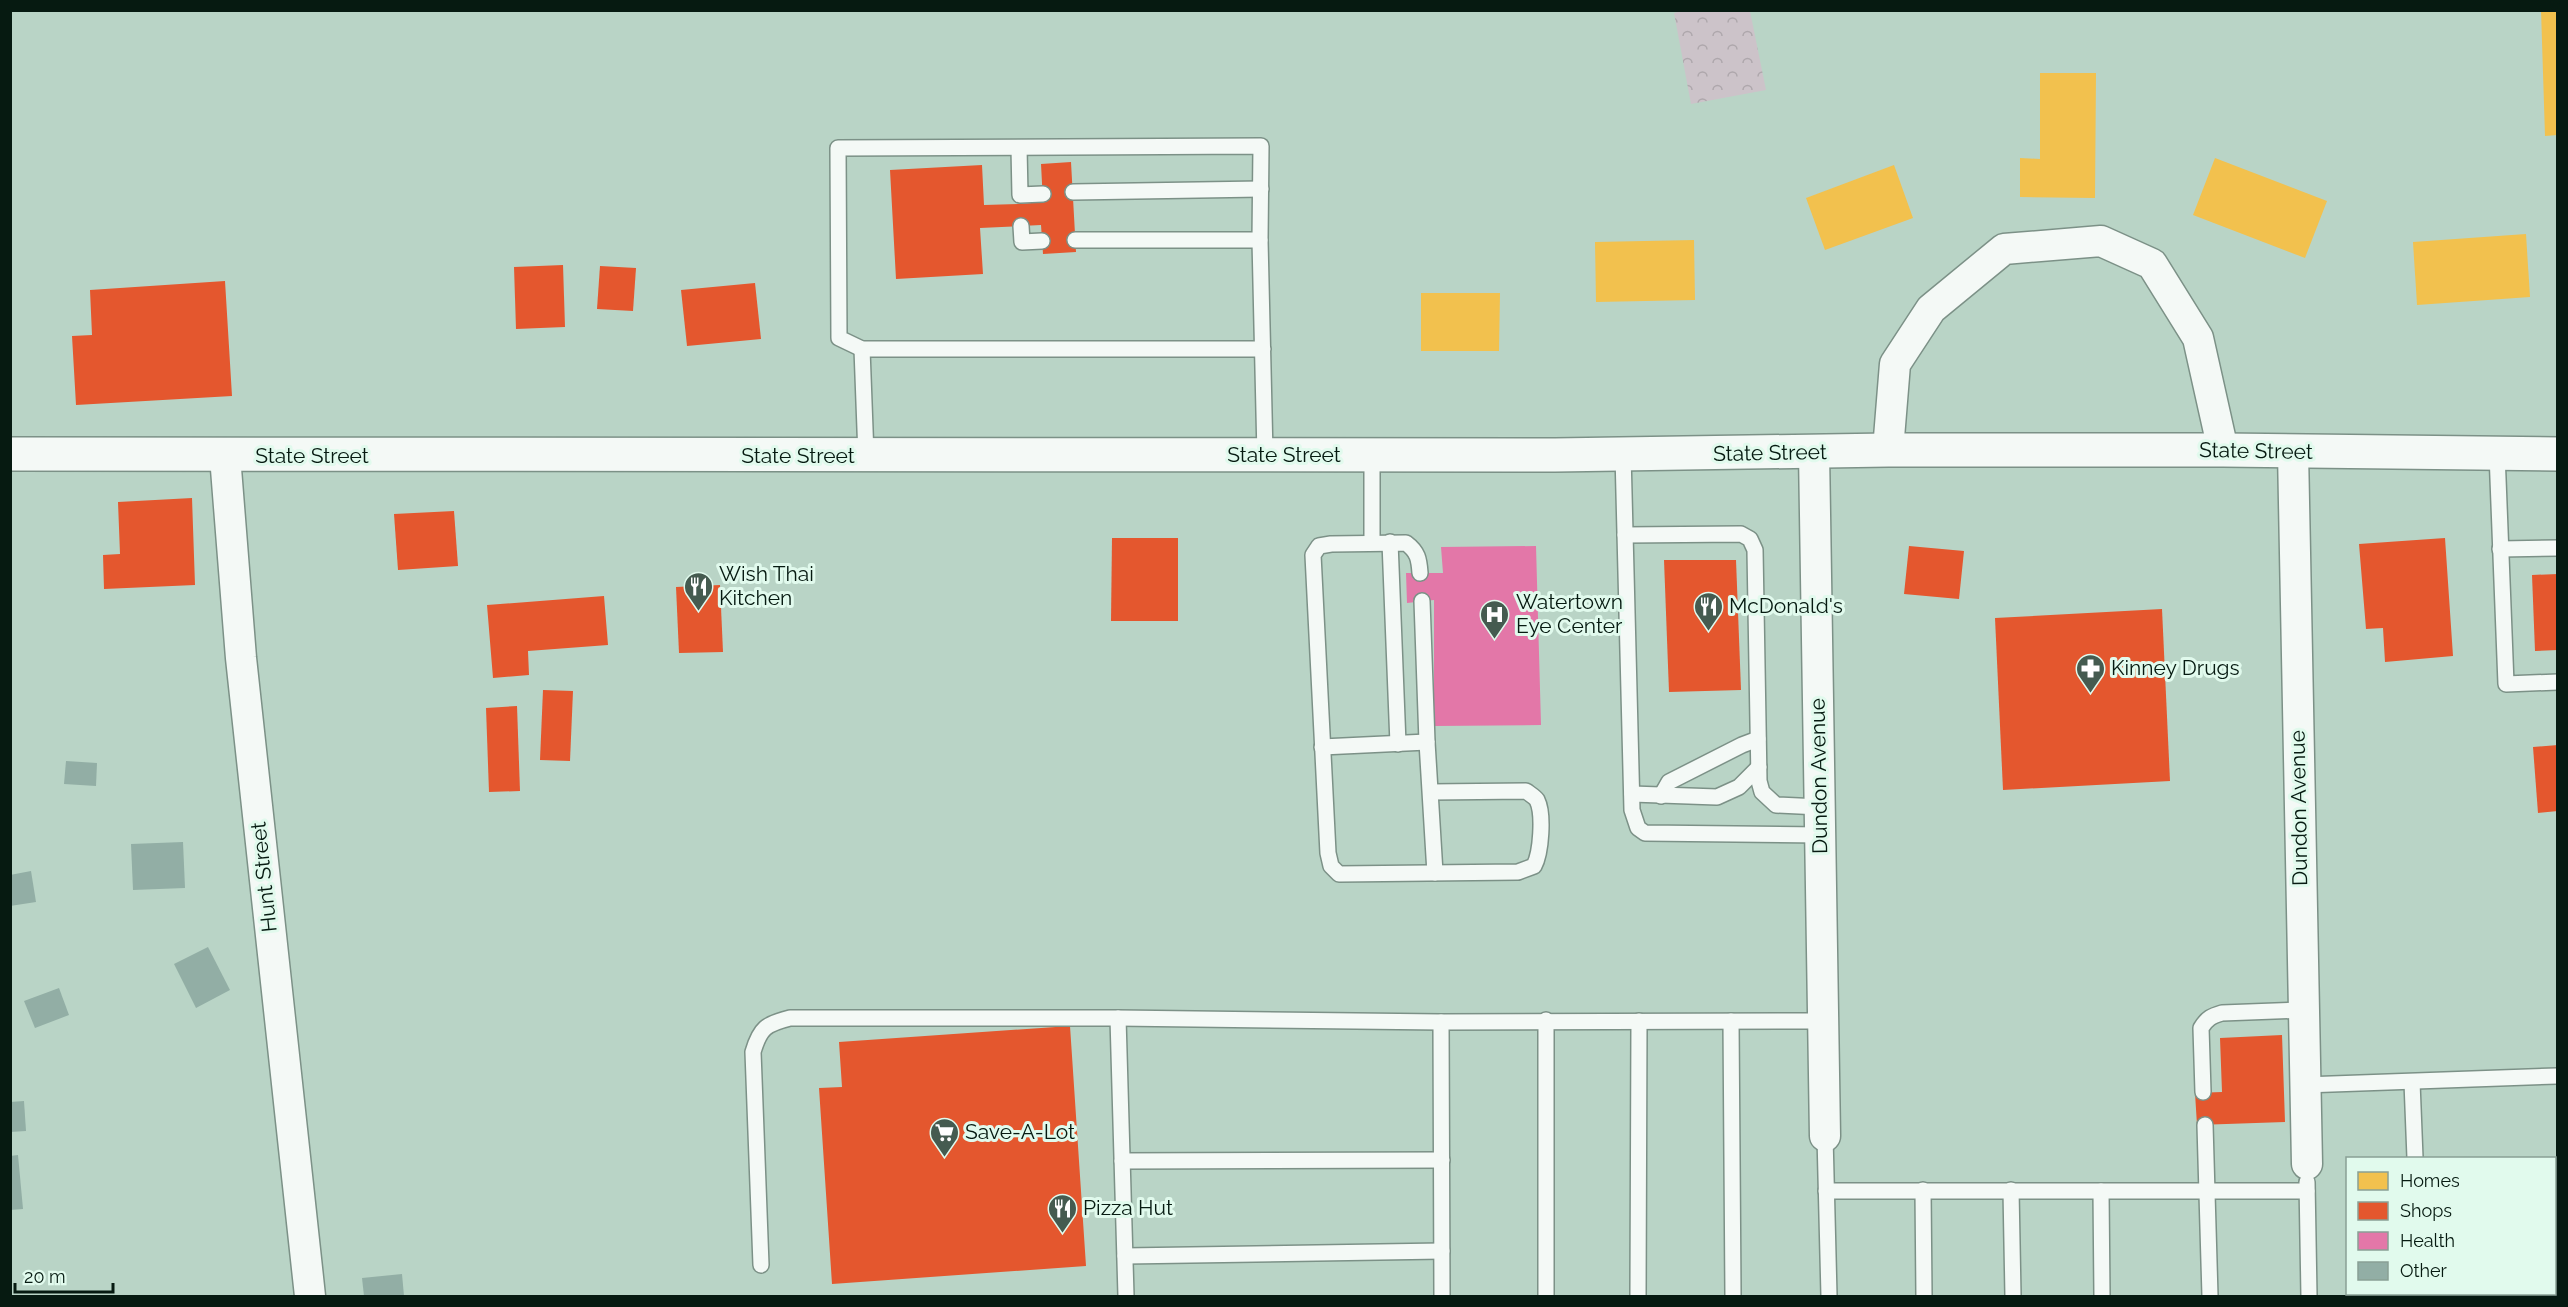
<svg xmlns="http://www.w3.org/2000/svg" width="2568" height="1307" font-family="Raleway,sans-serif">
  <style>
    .forest { fill: url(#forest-crowns) }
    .homes { fill: #f2c14e }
    .shops { fill: #e4572e }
    .health { fill: #e377a8 }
    .building { fill: #92aea5 }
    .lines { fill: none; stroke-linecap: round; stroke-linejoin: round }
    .service-casing { stroke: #7c9187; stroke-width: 18 }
    .minor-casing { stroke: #7c9187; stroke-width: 33 }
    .trunk-casing { stroke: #7c9187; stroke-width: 36 }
    .service { stroke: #f4f9f6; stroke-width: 15 }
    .minor { stroke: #f4f9f6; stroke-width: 30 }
    .trunk { stroke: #f4f9f6; stroke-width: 33 }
    .labels { text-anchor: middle; stroke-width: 6; stroke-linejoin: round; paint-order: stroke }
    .street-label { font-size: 21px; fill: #061a11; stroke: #e1faed }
    .poi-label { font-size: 21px; fill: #061a11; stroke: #e1faed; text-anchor: start }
  </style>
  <defs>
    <pattern id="forest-crowns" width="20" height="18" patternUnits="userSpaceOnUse" patternTransform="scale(1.5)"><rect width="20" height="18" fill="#ccc3c9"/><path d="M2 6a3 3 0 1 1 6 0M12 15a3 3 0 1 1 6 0" fill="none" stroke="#aea7ac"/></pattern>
  </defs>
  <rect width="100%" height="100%" fill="#b9d4c6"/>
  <path class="forest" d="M1685,10L1750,11L1766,90L1691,104L1674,13Z"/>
  <g class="homes">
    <path d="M2541,10H2558V135L2545,136Z"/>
    <path d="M2040,73H2096L2095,198L2020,197V158L2040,159Z"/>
    <path d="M2215,158L2327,201L2305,258L2193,215Z"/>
    <path d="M1894,165L1913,218L1825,250L1806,198Z"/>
    <path d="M2526,234L2530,297L2417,305L2413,242Z"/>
    <path d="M1694,240L1695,300L1596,302L1595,242Z"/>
    <path d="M1421,293H1500L1499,351H1421Z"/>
  </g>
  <g class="shops">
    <path d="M1071,162L1076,252L1043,254L1041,225L980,228L983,274L896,279L890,170L982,165L984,205L1020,204L1043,202L1041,164Z"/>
    <path d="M563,265L565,327L516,329L514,267Z"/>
    <path d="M600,266L636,268L633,311L597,309Z"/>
    <path d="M225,281L232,396L76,405L72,336L92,335L90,290Z"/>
    <path d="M755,283L761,339L687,346L681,290Z"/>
    <path d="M192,498L195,585L104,589L103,555L120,554L118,502Z"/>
    <path d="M454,511L458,566L398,570L394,514Z"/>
    <path d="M1112,538H1178V621H1111Z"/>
    <path d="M2445,538L2453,656L2385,662L2383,628L2366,629L2359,544Z"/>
    <path d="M1909,546L1964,551L1959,599L1904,594Z"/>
    <path d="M1664,560H1736L1741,690L1669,692Z"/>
    <path d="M2558,574V650L2535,651L2532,575Z"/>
    <path d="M720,585L723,652L679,653L676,587Z"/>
    <path d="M604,596L608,645L528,651L529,675L493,678L487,605Z"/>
    <path d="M2162,609L2170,781L2003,790L1995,618Z"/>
    <path d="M543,690L573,691L570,761L540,760Z"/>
    <path d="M517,706L520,791L489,792L486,708Z"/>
    <path d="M2558,745V811L2538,813L2533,747Z"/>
    <path d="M1070,1026L1086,1266L832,1284L819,1088L842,1087L839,1042Z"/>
    <path d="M2282,1035L2285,1122L2197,1125L2195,1093L2222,1092L2220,1038Z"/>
  </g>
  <path class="health" d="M1536,546L1541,725L1434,726V600L1407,603L1406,573H1443L1441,547Z"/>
  <g class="building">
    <path d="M66,761L97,763L96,786L64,784Z"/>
    <path d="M183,842L185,888L133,890L131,844Z"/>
    <path d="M31,871L36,902L10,906V875Z"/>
    <path d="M208,947L230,990L196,1008L174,964Z"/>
    <path d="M59,988L69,1015L35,1028L24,1001Z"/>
    <path d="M24,1101L26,1131L10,1132V1102Z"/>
    <path d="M18,1155L23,1209L10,1210V1156Z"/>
    <path d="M402,1274L404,1296H364L362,1278Z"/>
  </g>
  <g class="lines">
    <defs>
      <g id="service">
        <path d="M1019,148L1020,195L1043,194"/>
        <path d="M1073,192L1261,189"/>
        <path d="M1021,226L1022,242L1042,241"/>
        <path d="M1075,240H1260"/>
        <path d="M862,349L866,456"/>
        <path d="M1263,349H862L839,338L838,148L1261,146L1260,240L1265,455"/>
        <path d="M2497,453L2506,684L2558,682"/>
        <path d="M1623,454L1632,810L1638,828L1645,833L1821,835"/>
        <path d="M1372,455V542"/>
        <path d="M1625,535L1741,534L1750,539L1755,550L1759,781L1762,792L1776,805L1820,807"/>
        <path d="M1390,542L1398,744"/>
        <path d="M2500,549L2558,548"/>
        <path d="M1420,573C1419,559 1418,552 1406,543L1331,544L1319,546L1313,555L1328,853L1331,866L1339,874L1518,872L1534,866C1541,853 1544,814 1537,800C1535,797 1530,794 1526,791L1431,792"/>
        <path d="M1422,601L1427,742L1435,873"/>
        <path d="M1322,747L1427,742"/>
        <path d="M1632,794L1717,797L1739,787L1759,767"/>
        <path d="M1661,796L1669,782L1742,745L1758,739"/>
        <path d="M1118,1018L1126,1296"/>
        <path d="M1731,1021L1733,1296"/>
        <path d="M2412,1082L2415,1158"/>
        <path d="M2304,1085L2557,1076"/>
        <path d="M2203,1092L2201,1028C2207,1018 2212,1016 2222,1013L2303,1010"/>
        <path d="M2205,1125L2210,1296"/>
        <path d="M1825,1136L1829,1296"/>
        <path d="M1122,1161L1442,1160"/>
        <path d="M2307,1182L2309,1296"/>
        <path d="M1923,1190L1924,1296"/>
        <path d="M2011,1190L2013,1296"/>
        <path d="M1826,1191H2307"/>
        <path d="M2101,1191L2102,1296"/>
        <path d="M2554,1250L2558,1249"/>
        <path d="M1125,1256L1442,1251"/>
        <path d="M761,1265L753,1052C760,1028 766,1024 790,1018H1118L1441,1022"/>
        <path d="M2420,1294V1296"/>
        <path d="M1442,1296L1441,1022L1823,1021"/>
        <path d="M1546,1296V1020"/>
        <path d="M1638,1296L1639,1021"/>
      </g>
      <g id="minor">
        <path d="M1888,450L1895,364L1931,309L2004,249L2101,241L2152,264L2198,338L2223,450"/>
        <path d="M2293,451L2307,1164"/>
        <path d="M1814,452L1825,1136"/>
        <path d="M225,456L241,658L310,1296"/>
      </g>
      <path id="trunk" d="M10,454L1555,455L1888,450H2223L2558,454"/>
    </defs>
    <use href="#service" class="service-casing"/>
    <use href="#minor" class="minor-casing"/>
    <use href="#trunk" class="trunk-casing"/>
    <use href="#service" class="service"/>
    <use href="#minor" class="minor"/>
    <use href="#trunk" class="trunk"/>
  </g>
  <defs>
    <symbol id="restaurant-pin" viewBox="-11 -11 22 30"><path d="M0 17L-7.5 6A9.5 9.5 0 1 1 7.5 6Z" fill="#455b50" stroke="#e1faed"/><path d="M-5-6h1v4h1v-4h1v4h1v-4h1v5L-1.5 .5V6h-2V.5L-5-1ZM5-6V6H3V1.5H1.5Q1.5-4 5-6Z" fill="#fff"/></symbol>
    <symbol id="hospital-pin" viewBox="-11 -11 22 30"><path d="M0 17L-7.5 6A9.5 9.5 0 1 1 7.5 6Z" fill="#455b50" stroke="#e1faed"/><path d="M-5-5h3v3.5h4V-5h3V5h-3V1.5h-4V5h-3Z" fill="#fff"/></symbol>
    <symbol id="pharmacy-pin" viewBox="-11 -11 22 30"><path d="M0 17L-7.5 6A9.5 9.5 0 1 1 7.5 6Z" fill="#455b50" stroke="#e1faed"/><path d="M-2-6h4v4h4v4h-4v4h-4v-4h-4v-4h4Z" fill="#fff"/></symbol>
    <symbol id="supermarket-pin" viewBox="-11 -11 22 30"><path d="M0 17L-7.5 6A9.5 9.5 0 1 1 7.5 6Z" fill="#455b50" stroke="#e1faed"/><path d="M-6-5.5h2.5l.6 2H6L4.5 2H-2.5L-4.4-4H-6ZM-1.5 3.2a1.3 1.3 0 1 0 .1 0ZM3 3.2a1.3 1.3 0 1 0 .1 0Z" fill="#fff"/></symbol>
  </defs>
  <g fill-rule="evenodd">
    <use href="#restaurant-pin" x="682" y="570" width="33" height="45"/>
    <use href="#restaurant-pin" x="1692" y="590" width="33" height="45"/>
    <use href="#hospital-pin" x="1478" y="598" width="33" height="45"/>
    <use href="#pharmacy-pin" x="2074" y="652" width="33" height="45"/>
    <use href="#supermarket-pin" x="928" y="1116" width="33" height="45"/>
    <use href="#restaurant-pin" x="1046" y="1192" width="33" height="45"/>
  </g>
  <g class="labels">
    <g class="street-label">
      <text transform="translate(2256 451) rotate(1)" y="7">State Street</text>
      <text transform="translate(1770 453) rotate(-1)" y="7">State Street</text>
      <text x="1284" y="462">State Street</text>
      <text x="312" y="463">State Street</text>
      <text x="798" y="463">State Street</text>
      <text transform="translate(1819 776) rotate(-91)" y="7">Dundon Avenue</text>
      <text transform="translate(2299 808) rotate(-91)" y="7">Dundon Avenue</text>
      <text transform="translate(264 877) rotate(-96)" y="7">Hunt Street</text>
    </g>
    <g class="poi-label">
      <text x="719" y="581">Wish Thai<tspan x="719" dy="24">Kitchen</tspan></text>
      <text x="1516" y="609">Watertown<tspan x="1516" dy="24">Eye Center</tspan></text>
      <text x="1729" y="613">McDonald's</text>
      <text x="2111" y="675">Kinney Drugs</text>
      <text x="965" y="1139">Save-A-Lot</text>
      <text x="1083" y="1215">Pizza Hut</text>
    </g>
  </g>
  <rect width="2568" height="1307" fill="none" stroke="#061a11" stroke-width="24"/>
  <rect x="2346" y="1157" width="210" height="138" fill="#e1faed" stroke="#89a095" stroke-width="1.5"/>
  <rect x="2358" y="1172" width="30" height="18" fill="#f2c14e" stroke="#89a095" stroke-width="1.5"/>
  <text x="2400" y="1187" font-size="18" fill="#061a11">Homes</text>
  <rect x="2358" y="1202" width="30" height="18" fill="#e4572e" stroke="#89a095" stroke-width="1.5"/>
  <text x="2400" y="1217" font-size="18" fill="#061a11">Shops</text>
  <rect x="2358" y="1232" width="30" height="18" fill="#e377a8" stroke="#89a095" stroke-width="1.5"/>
  <text x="2400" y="1247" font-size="18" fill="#061a11">Health</text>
  <rect x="2358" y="1262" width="30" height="18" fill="#92aea5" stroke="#89a095" stroke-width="1.5"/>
  <text x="2400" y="1277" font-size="18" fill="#061a11">Other</text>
  <path d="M15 1283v9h98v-9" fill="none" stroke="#061a11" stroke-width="3"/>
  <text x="24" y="1283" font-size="18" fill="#061a11" stroke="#e1faed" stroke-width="4.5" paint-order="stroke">20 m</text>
</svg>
